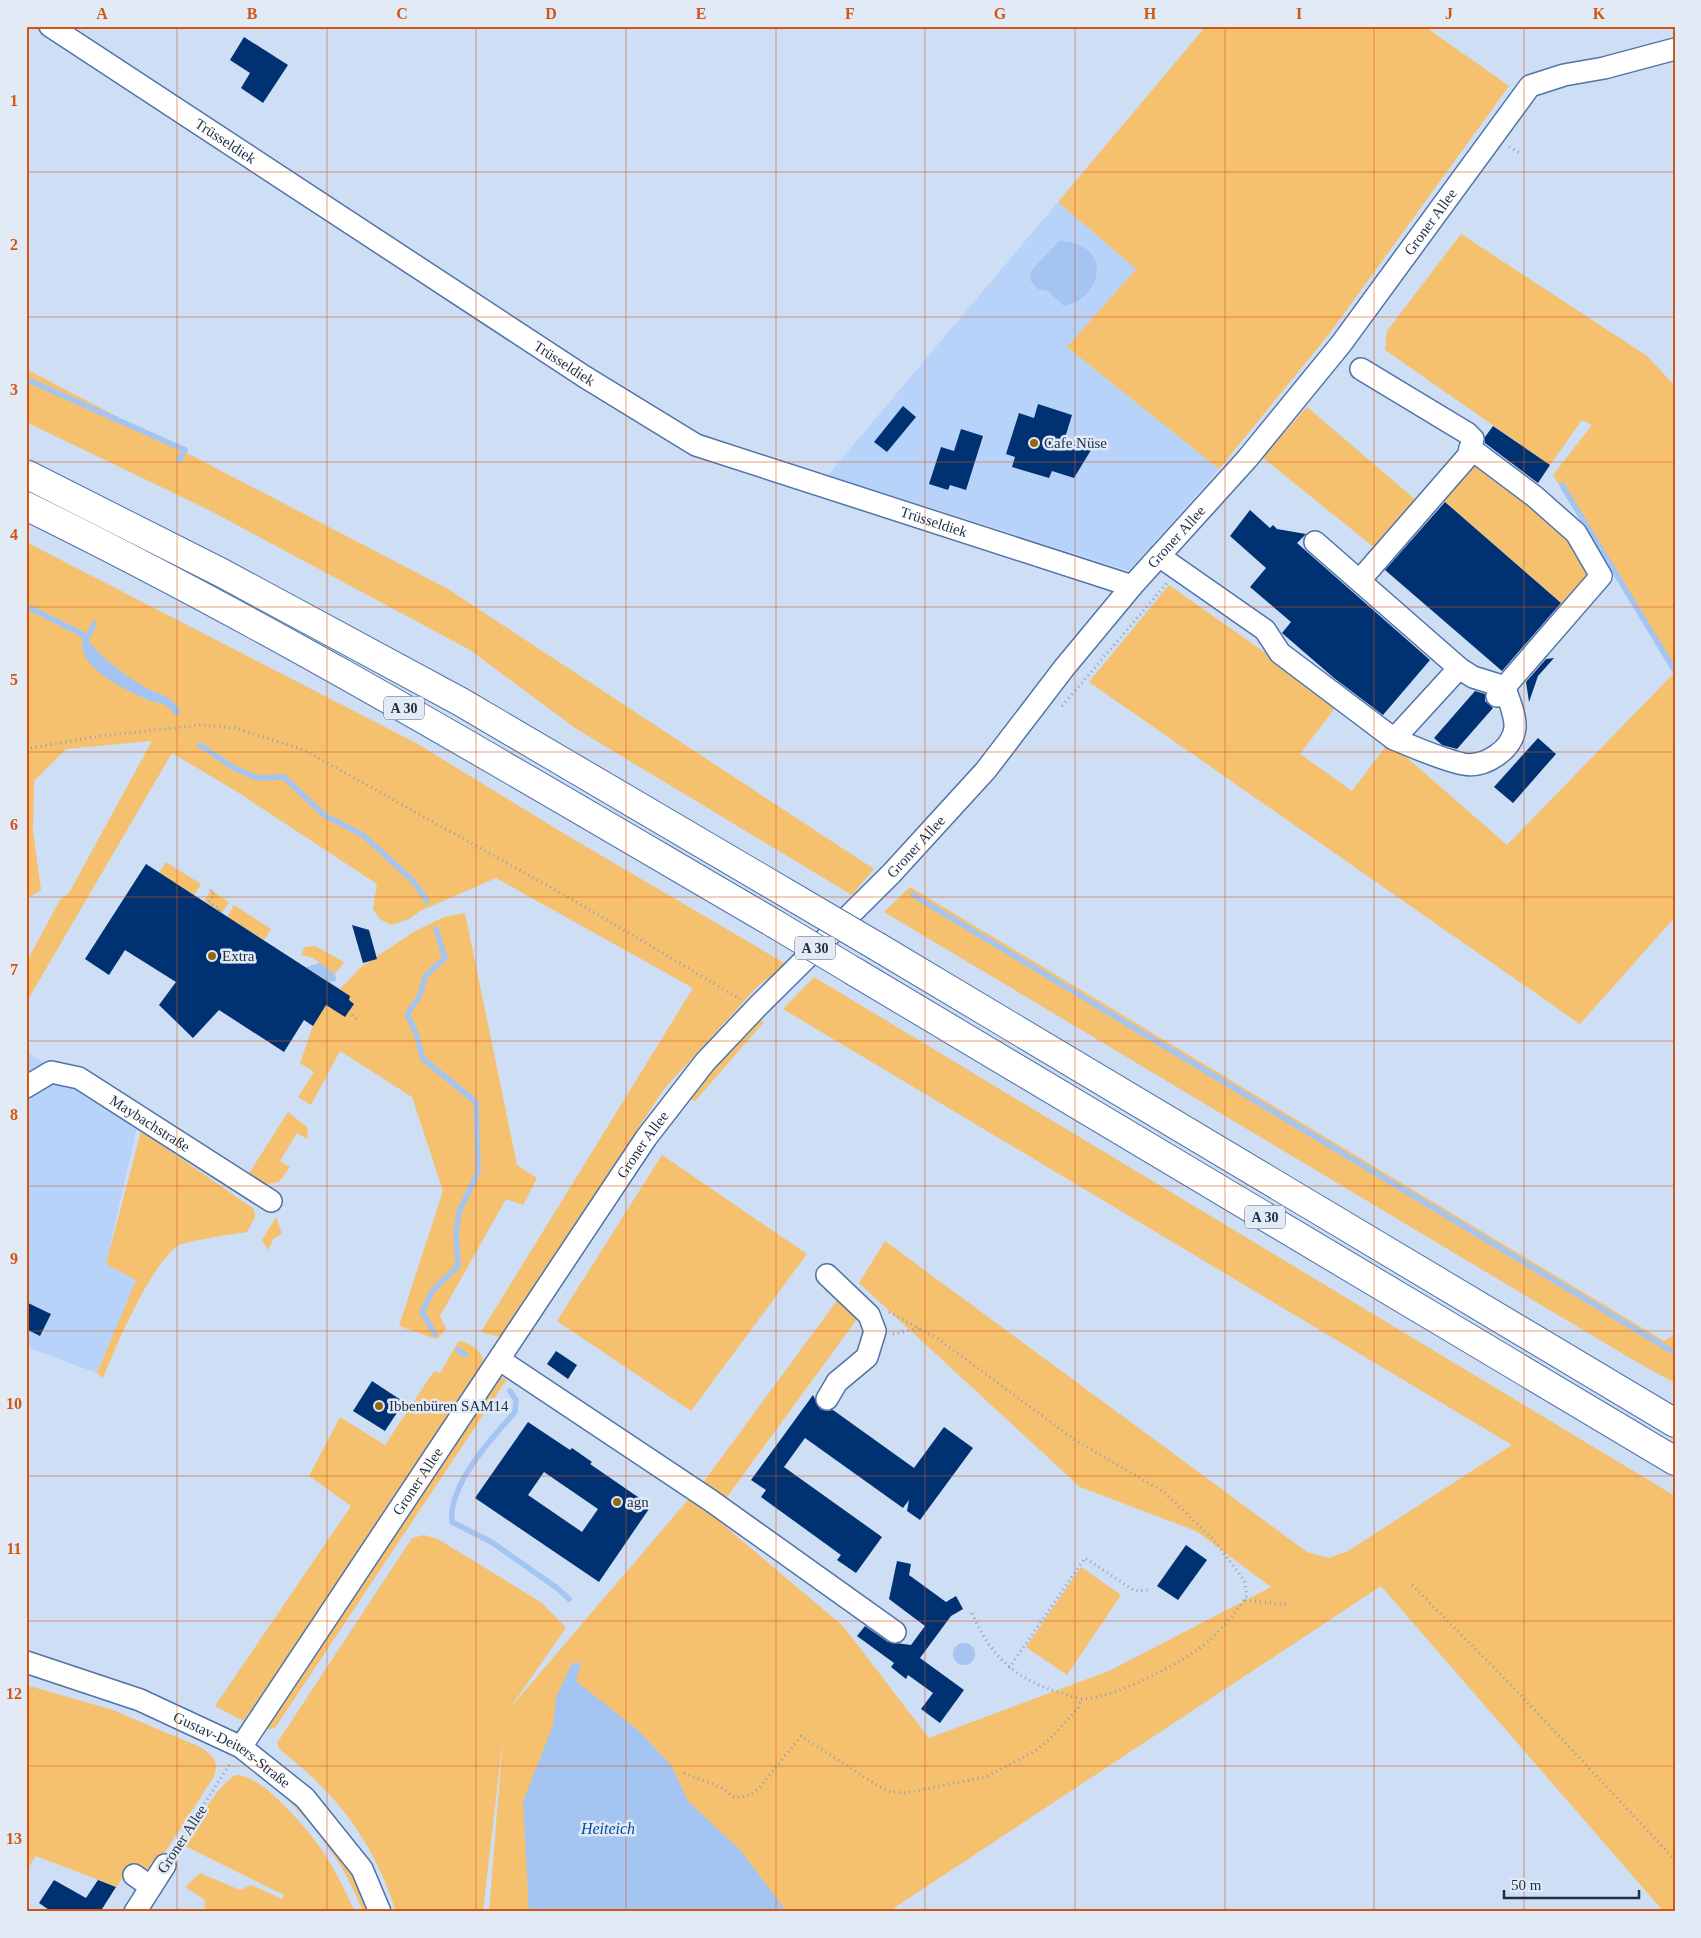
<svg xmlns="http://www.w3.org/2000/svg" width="1701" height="1938" font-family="'Times New Roman',serif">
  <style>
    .built { fill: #b8d3fa }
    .green { fill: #f5c16e }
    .water { fill: #a4c4f2 }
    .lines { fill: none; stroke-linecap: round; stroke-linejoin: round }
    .stream { stroke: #a4c4f2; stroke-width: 5.5 }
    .building { fill: #003273; fill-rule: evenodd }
    .minor-casing { stroke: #5073a8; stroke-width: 24 }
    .highway-casing { stroke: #5073a8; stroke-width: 30 }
    .path { stroke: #8fa0b6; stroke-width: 3; stroke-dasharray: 1 4; stroke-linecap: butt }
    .minor { stroke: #fff; stroke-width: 21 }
    .highway { stroke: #fff; stroke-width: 28 }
    .highway-bridge-casing { stroke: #5073a8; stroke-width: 30; stroke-linecap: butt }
    .highway-bridge { stroke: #fff; stroke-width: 28 }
    .grid { fill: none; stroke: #d45512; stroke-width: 1; stroke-opacity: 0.55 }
    .poi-dot { fill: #946813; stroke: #e2eaf6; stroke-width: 2 }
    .labels { text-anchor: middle; stroke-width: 5; stroke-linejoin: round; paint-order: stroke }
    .shield { fill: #e2eaf6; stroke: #596679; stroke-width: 1 }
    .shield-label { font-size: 14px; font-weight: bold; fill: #1e2e44 }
    .street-label { font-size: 15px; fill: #1e2e44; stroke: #e2eaf6 }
    .poi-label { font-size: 15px; fill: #1e2e44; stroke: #e2eaf6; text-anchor: start }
    .water-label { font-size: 16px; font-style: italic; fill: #054ba2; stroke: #e2eaf6 }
    .neatline { fill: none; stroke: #d45512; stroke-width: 2 }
    .grid-label { font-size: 16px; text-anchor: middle; font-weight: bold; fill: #d45512 }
  </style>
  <rect width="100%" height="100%" fill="#cddef5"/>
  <g class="built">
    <path d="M1058,202L1136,269L1067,347L1219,469L1129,571L828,475Z"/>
    <path d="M26,1051L137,1127L106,1264L137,1279L97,1373L26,1347Z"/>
  </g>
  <g class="green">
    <path d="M1206,26H1424L1509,86L1330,333L1219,469L1067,347L1136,269L1058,202Z"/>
    <path d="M1461,234L1647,356L1675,386V917L1580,1024L1089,682L1169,585L1338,704L1300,754L1352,791L1389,742L1507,845L1675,672L1553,475L1592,425L1582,420L1550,465L1385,350L1387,331Z"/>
    <path d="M26,369L448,589L874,869L852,895L575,728L470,650L209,510L26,422Z"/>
    <path d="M1307,407L1417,501L1376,549L1262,457Z"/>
    <path d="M1471,460L1580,548L1591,570L1585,584L1566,607L1439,497Z"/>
    <path d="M26,542L416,743L573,839L786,964L758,986L664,1089L501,1337L481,1332L693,988L496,878L420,911L409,919L392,925L381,920L373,909L377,884L239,793L172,753L26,1003V963L60,900L69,893L152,741L66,749L34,781L33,831L41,890L26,899Z"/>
    <path d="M166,862L201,884L194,895L159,873Z"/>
    <path d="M910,887L1664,1341L1675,1334V1383L1635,1361L884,912Z"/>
    <path d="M211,890L229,902L222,913L204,901Z"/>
    <path d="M234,905L271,929L264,940L227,917Z"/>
    <path d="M465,913L517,1165L537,1178L523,1205L506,1199L440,1316L446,1329L437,1339L399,1326L443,1191L412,1097L340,1051L311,1105L298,1097L314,1072L300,1063L313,1026L317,1001L329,982L340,989L361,967L415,931L444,917Z"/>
    <path d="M315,946L344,962L335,974L313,958L301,955L305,947Z"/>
    <path d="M814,977L1675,1496V1912H1664L1381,1586L888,1912H489L503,1737L483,1912H396C375,1844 336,1792 280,1750L277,1743L412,1538L424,1535L438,1539L542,1603L566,1628L510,1708L705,1480L841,1295L863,1311L713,1516L843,1626L929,1738L1109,1671L1271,1587L1196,1531L1080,1487L859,1283L885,1241L1307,1552L1329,1558L1348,1551L1512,1445L783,1009Z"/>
    <path d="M755,1019L764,1022L695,1101L684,1096Z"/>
    <path d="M288,1112L308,1128L307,1139L297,1133L280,1161L290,1167L279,1182L261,1185L248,1175Z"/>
    <path d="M141,1131L254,1209L255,1217L247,1232C234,1234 187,1241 179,1245C151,1263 116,1346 103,1378L97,1373L136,1280L106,1264Z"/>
    <path d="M662,1155L807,1254L691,1411L557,1321Z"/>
    <path d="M276,1217L282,1234L274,1238L268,1250L262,1240Z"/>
    <path d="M463,1341C473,1346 484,1352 484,1365L277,1681L269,1684L243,1721L215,1706L351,1506L309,1476L340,1417L385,1445L434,1371L440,1373L458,1342Z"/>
    <path d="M501,1378L507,1379L275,1728L263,1730L497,1380Z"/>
    <path d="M1081,1567L1121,1595L1067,1675L1026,1647Z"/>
    <path d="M26,1685L113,1710L200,1747C212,1754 221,1763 213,1778L158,1863L152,1869L140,1870L131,1864L117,1887L36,1856L26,1871Z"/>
    <path d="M236,1775C262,1774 308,1830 322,1850C335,1869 345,1890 355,1912H210L204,1907L205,1900L185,1887L200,1873L240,1890L251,1885L282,1899L284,1895L185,1846C193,1829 219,1782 236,1775Z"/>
    <path d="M276,1786L291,1797L352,1872L370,1912H363C344,1862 313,1822 274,1787Z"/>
  </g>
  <g class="water">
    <path d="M1059,241C1113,242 1104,298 1064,306L1048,291L1038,289L1030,280L1031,271Z"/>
    <path d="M85,636C99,656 122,673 143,686C162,697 167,692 181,711L176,716C173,713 169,707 165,705C162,703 157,703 153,702C132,693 69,666 85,636Z"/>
    <path d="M320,963L335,974L336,981L329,982L306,967Z"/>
    <circle cx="964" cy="1654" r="11"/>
    <path d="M572,1663H581L576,1681L639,1731L671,1765L688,1801L741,1851L787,1912H529L523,1802L553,1725L556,1697Z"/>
  </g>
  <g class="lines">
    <g class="stream">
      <path d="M26,379L185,450L179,460"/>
      <path d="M1562,485L1675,671"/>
      <path d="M26,606L82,634L86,640"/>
      <path d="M86,644L85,642L94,624"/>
      <path d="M200,745L234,768L257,778L284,777L324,815L363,835L413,881L427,901"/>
      <path d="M913,895L1675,1353"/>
      <path d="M435,1334L422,1312L433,1290L458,1266L456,1233L459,1212L478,1172L476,1102L423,1059L416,1033L407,1014L419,997L426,975L445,958L436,929"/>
      <path d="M458,1350L465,1355"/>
      <path d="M510,1391L516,1400L515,1412C491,1439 448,1485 452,1522L493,1543L557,1588L569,1599"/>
    </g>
  </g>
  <g class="building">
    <path d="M244,37L288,65L263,103L241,88L250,73L230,60Z"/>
    <path d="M1038,404L1072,415L1064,441L1091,450L1074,478L1052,471L1049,478L1012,467L1015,457L1006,454L1019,413L1034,418Z"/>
    <path d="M903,406L916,417L887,452L874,442Z"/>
    <path d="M1493,426L1550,465L1538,483L1485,443V437Z"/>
    <path d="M961,429L983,436L966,490L950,485L948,490L929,484L941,447L954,451Z"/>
    <path d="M1445,502L1561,603L1502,671L1385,570Z"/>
    <path d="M1250,510L1270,528L1273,525L1277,529L1306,534L1297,543L1430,660L1383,715L1334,678L1282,633L1291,622L1250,587L1266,568L1230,536Z"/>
    <path d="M1554,658L1538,676L1529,702L1526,682L1546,659Z"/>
    <path d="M1475,691L1485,694V701L1493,708L1457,749L1442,745L1434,738Z"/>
    <path d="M1538,738L1556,754L1513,803L1494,787Z"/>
    <path d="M146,864L350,996L349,1000L354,1004L345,1017L326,1005L313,1026L304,1020L284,1052L219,1010L193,1038L159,1005L176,982L125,950L109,975L85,959Z"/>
    <path d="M352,925L369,930L377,959L363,963Z"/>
    <path d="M26,1302L51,1314L40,1336L26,1329Z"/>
    <path d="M556,1351L577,1365L568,1379L547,1364Z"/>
    <path d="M372,1381L404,1402L385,1431L353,1411Z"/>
    <path d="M813,1395L820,1409L826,1411L833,1410L914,1468L944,1427L973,1448L920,1520L907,1511L909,1500L903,1508L805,1438L784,1467L882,1537L856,1573L837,1560L841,1555L761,1497L766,1490L751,1480Z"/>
    <path d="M528,1422L570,1450L572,1448L592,1462L590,1464L651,1506L599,1582L475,1498ZM544,1472L598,1509L582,1532L528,1495Z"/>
    <path d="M1186,1545L1207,1560L1178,1600L1157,1586Z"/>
    <path d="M897,1561L911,1564L909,1575L946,1602L956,1596L963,1609L951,1616L920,1658L964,1690L940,1723L921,1709L933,1693L908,1675L906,1679L891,1667L894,1663L857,1636L865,1626L888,1642L911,1645L925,1626L889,1599Z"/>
    <path d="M54,1880L86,1898L98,1880L116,1887L102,1909L107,1912H52L39,1903Z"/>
  </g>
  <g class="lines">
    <defs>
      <g id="minor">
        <path id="s1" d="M50,26L585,377L696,445L1132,586"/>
        <path d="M1470,448L1534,496L1576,533L1601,576L1497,696"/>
        <path d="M1315,542L1459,668L1473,677L1505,687C1508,699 1516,715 1515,728C1512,750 1485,768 1463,764C1440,759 1416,748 1394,739"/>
        <path d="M1159,556L1265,630L1280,653L1394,739L1459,668"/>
        <path d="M1360,580L1468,456L1473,439L1467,433L1361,369"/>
        <path id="s2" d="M26,1087L51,1072L79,1078L271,1201"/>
        <path d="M500,1360L710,1500L895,1632"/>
        <path d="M827,1399L837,1382L867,1357L875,1331L869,1315L827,1275"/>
        <path id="s3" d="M26,1662L140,1700L241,1747L305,1798L362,1869L380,1912"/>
        <path id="s4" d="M241,1747L646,1138L705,1062L758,1006L891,874L986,770L1064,668L1132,586L1247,459L1341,344L1530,86L1564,75L1604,68L1675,49"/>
        <path d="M134,1875L151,1887"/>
        <path d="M135,1912L165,1865"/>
      </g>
      <g id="highway">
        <path d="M26,474L222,573L461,702L798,900"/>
        <path d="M26,506C283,632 528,780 775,924"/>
        <path d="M878,947L1675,1423"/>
        <path d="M855,972L1675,1461"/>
      </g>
    </defs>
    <use href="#minor" class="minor-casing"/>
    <use href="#highway" class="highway-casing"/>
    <g class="path">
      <path d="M1509,147L1520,153"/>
      <path d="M1062,706L1167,583"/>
      <path d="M26,749L100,736L201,725L235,728L304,750L575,901L740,999"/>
      <path d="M211,890L210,892L214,894L209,902L220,909L219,911"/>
      <path d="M348,1012L358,1020"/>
      <path d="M889,1312L937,1338L1075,1440L1164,1492L1214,1540L1244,1580L1247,1596C1236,1612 1224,1627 1210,1640C1185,1662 1116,1697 1084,1699C1077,1699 1068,1695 1062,1693C1017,1681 990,1656 972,1613"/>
      <path d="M893,1334L919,1328"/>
      <path d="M1412,1585L1514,1688L1675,1860"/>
      <path d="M1245,1600L1290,1605"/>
      <path d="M1009,1668L1085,1558L1135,1591L1149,1590"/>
      <path d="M684,1773L722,1788L735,1798L750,1795L759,1788L801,1736L878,1786L891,1792L906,1793L988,1776L1035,1751L1049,1740L1078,1708L1081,1699"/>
      <path d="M175,1850L231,1762"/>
    </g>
    <use href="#minor" class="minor"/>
    <use href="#highway" class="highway"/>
    <defs>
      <g id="highway-bridge">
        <path d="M798,900L878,947"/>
        <path d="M775,924L855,972"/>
      </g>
    </defs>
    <use href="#highway-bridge" class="highway-bridge-casing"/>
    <use href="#highway-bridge" class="highway-bridge"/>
  </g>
  <path class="grid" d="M177,26V1912M327,26V1912M476,26V1912M626,26V1912M776,26V1912M925,26V1912M1075,26V1912M1225,26V1912M1374,26V1912M1524,26V1912M26,172H1675M26,317H1675M26,462H1675M26,607H1675M26,752H1675M26,897H1675M26,1041H1675M26,1186H1675M26,1331H1675M26,1476H1675M26,1621H1675M26,1766H1675"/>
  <g class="poi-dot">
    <circle cx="1034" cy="443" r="5"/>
    <circle cx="212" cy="956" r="5"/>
    <circle cx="379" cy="1406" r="5"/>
    <circle cx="617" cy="1502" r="5"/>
  </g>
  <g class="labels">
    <g class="shield">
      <rect x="384" y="696.5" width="40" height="23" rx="4"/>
      <rect x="795" y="936.5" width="40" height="23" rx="4"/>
      <rect x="1245" y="1205.5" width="40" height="23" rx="4"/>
    </g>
    <g class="shield-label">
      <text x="404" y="713">A 30</text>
      <text x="815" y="953">A 30</text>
      <text x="1265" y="1222">A 30</text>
    </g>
    <g class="street-label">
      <text dy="5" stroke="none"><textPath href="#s1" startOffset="210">Trüsseldiek</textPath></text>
      <text dy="5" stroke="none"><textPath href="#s4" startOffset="1939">Groner Allee</textPath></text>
      <text dy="5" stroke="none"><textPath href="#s1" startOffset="615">Trüsseldiek</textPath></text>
      <text dy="5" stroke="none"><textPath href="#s1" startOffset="1020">Trüsseldiek</textPath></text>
      <text dy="5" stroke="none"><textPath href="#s4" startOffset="1534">Groner Allee</textPath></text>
      <text dy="5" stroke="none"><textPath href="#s4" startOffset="1129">Groner Allee</textPath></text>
      <text dy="5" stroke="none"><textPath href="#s2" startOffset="142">Maybachstraße</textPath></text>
      <text dy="5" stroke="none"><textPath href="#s4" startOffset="724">Groner Allee</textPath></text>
      <text dy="5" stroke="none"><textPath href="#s4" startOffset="319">Groner Allee</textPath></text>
      <text dy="5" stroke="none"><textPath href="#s3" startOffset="225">Gustav-Deiters-Straße</textPath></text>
      <text transform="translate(182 1839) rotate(-57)" y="5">Groner Allee</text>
    </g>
    <g class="poi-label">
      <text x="1044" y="448">Cafe Nüse</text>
      <text x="222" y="961">Extra</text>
      <text x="389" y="1411">Ibbenbüren SAM14</text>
      <text x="627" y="1507">agn</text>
    </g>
    <g class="water-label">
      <text x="608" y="1834">Heiteich</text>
    </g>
  </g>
  <rect width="1701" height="1938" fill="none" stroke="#e2eaf6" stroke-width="55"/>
  <path d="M1504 1890v8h135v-8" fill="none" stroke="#1e2e44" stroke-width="2.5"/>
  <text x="1511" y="1890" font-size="15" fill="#1e2e44" stroke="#e2eaf6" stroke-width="4" paint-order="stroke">50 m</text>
  <rect x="28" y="28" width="1646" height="1882" class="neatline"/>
  <g class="grid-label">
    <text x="102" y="19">A</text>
    <text x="252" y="19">B</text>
    <text x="402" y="19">C</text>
    <text x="551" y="19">D</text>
    <text x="701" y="19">E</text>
    <text x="850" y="19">F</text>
    <text x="1000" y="19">G</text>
    <text x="1150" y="19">H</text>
    <text x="1299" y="19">I</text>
    <text x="1449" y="19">J</text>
    <text x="1599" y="19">K</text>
    <text x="14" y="106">1</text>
    <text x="14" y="250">2</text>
    <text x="14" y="395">3</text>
    <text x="14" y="540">4</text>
    <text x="14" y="685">5</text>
    <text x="14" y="830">6</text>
    <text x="14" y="975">7</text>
    <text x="14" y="1120">8</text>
    <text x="14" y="1264">9</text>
    <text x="14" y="1409">10</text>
    <text x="14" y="1554">11</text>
    <text x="14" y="1699">12</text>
    <text x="14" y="1844">13</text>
  </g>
</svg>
